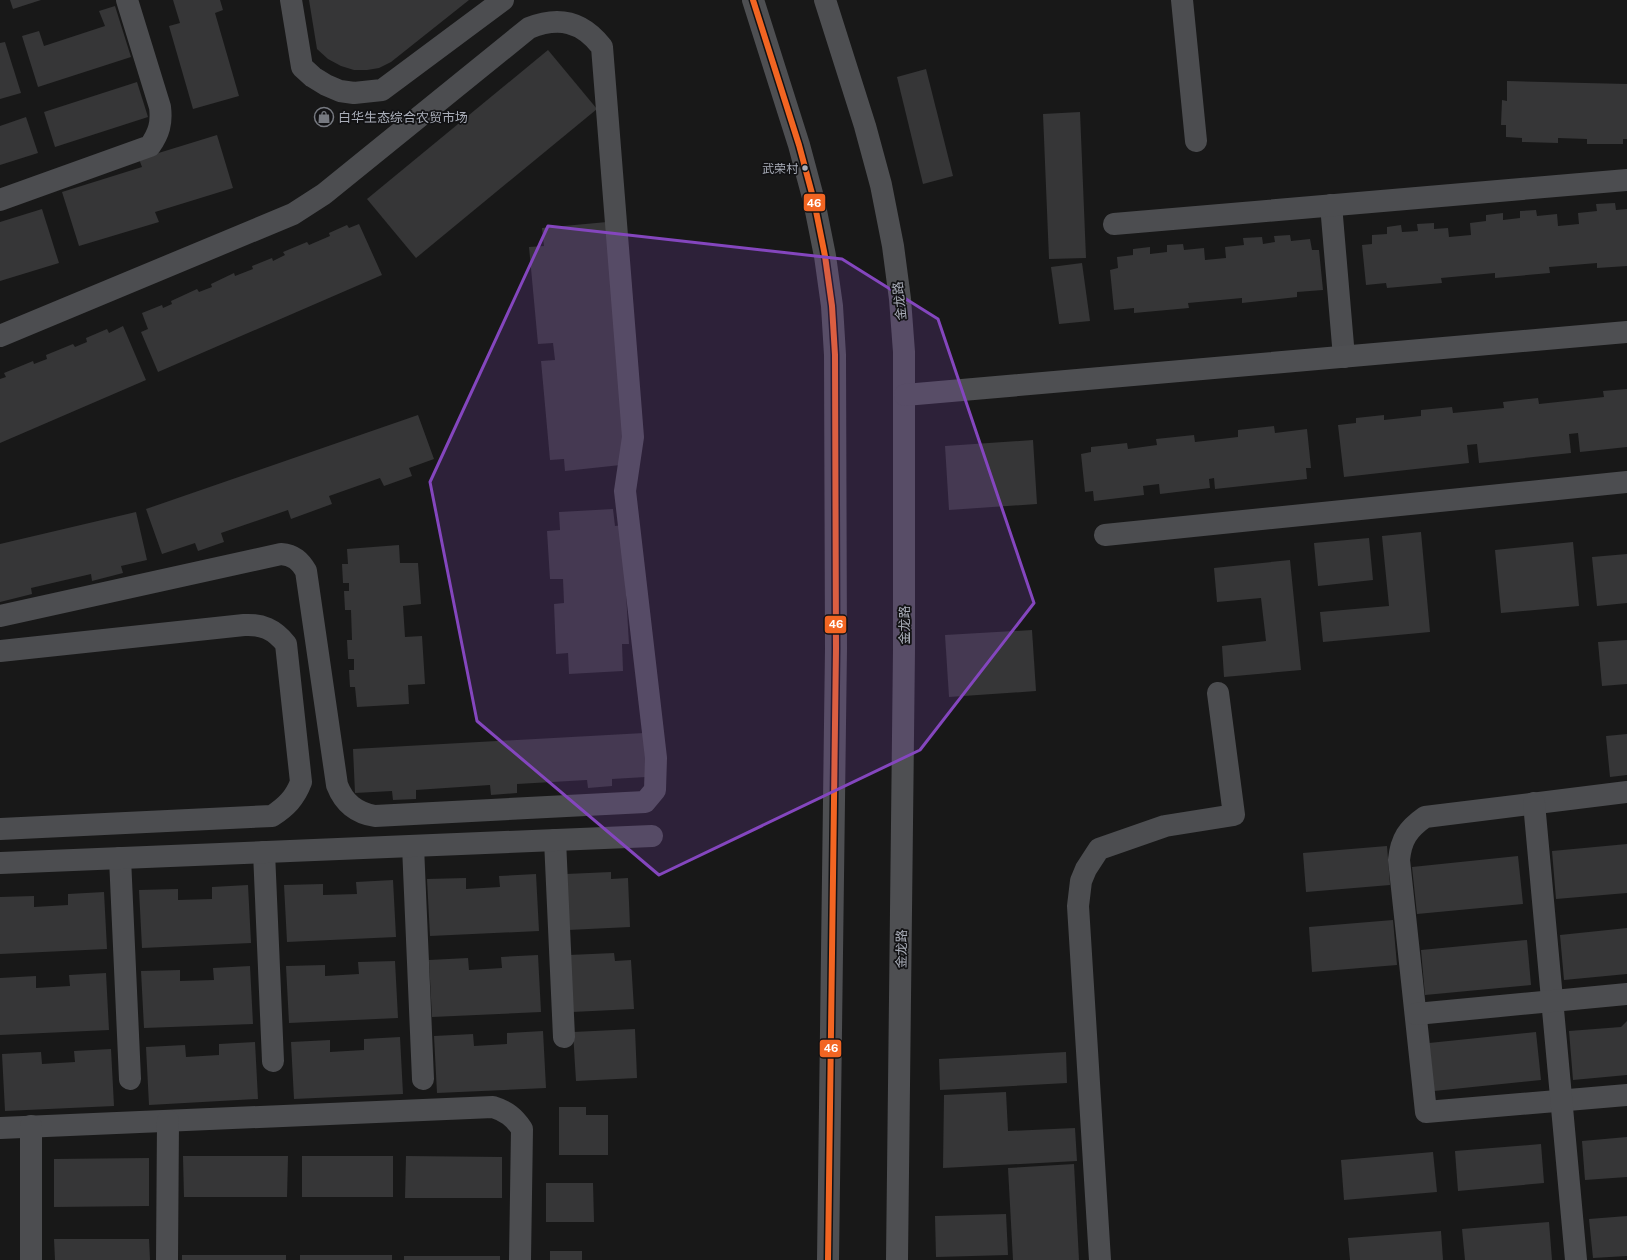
<svg xmlns="http://www.w3.org/2000/svg" width="1627" height="1260" font-family="'Public Sans','Noto Sans SC',sans-serif">
  <style>
    .building { fill: #363637 }
    .lines { fill: none; stroke-linecap: round; stroke-linejoin: round }
    .minor { stroke: #4c4d50; stroke-width: 22 }
    .major { stroke: #4e4f52; stroke-width: 22 }
    .bus-1-casing { stroke: #121214; stroke-width: 9 }
    .bus-1 { stroke: #f26522; stroke-width: 6 }
    .marked { fill: #8446be; fill-opacity: 0.2; stroke: #8446be; stroke-width: 3; stroke-linejoin: round }
    .bus-dot { fill: #a9adb8; stroke: #121214; stroke-width: 1.5 }
    .labels { text-anchor: middle; stroke-width: 3.5; stroke-linejoin: round; paint-order: stroke }
    .bus-label { font-size: 12px; fill: #a9adb8; stroke: #121214; text-anchor: end }
    .poi-label { font-size: 13px; fill: #a9adb8; stroke: #121214; text-anchor: start }
    .street-label { font-size: 13px; fill: #a9adb8; stroke: #121214 }
    .line-badge { stroke: #121214; stroke-width: 1.5 }
    .badge-label { font-size: 11px; text-anchor: middle; font-weight: bold; fill: #fff }
  </style>
  <rect width="100%" height="100%" fill="#181818"/>
  <g class="building">
    <path d="M10,0H41L13,9Z"/>
    <path d="M173,0H220L223,10L215,13L239,96L193,109L169,26L180,23Z"/>
    <path d="M309,0H469L391,62L379,68L367,70H354L341,66L328,59L317,49Z"/>
    <path d="M115,6L131,57L38,87L22,36L39,31L44,46L105,26L99,11Z"/>
    <path d="M5,42L21,93L0,99V43Z"/>
    <path d="M548,50L597,109L416,258L367,199Z"/>
    <path d="M926,69L953,176L923,184L897,77Z"/>
    <path d="M1507,81L1627,84V139H1623V144H1587V139L1558,138V143L1522,142V138L1506,137V125H1501L1502,100L1507,101Z"/>
    <path d="M137,82L148,117L55,147L44,112Z"/>
    <path d="M1080,112L1086,258L1049,259L1043,114Z"/>
    <path d="M26,117L38,153L0,165V126Z"/>
    <path d="M217,135L233,188L155,212L159,222L79,246L62,192L142,167L139,159Z"/>
    <path d="M1615,203L1616,210L1627,209V266L1597,268V263L1549,267L1550,273L1495,278V273L1441,278L1442,283L1387,288L1386,283L1366,285L1362,245L1372,244V235L1387,234V227L1401,225L1402,232L1418,231L1417,224L1434,223V229L1448,228L1449,237L1471,235L1470,223L1486,221V215L1503,213V220L1520,218V211L1536,210L1537,216L1557,214L1558,226L1579,224L1578,213L1597,211L1596,204Z"/>
    <path d="M42,209L59,263L0,281V222Z"/>
    <path d="M607,222L630,464L565,471L564,459L550,460L541,361L555,360L553,343L538,344L529,247L544,246L542,228Z"/>
    <path d="M359,224L382,275L158,372L141,332L148,329L142,313L162,305L163,308L172,304L171,301L197,289L199,292L212,287L211,284L234,273L235,276L253,269L252,266L272,258L273,261L285,255L283,252L307,242L309,245L330,236L329,233L347,225L349,228Z"/>
    <path d="M1290,235L1291,241L1310,239L1312,250H1319L1323,290L1297,292V297L1242,303V298L1188,303L1189,308L1134,313V308L1114,310L1110,270L1118,268L1117,257L1133,255V249L1150,247V254L1167,252V245L1183,244L1184,250L1204,248L1205,260L1226,258L1225,247L1244,245L1243,238L1262,237L1263,244L1275,242L1274,236Z"/>
    <path d="M1082,263L1090,321L1059,324L1051,267Z"/>
    <path d="M123,326L146,380L0,443V379L6,377L4,373L33,361L34,364L47,359L46,355L73,344L75,347L87,342L86,338L107,329L109,333Z"/>
    <path d="M1627,389V447L1580,452L1578,433L1569,434L1571,453L1479,463L1477,444L1467,445L1469,463L1344,477L1338,425L1356,423V418L1384,415V420L1421,416V410L1452,407L1453,413L1504,408L1503,402L1538,398L1539,404L1604,397L1603,391Z"/>
    <path d="M418,415L434,459L409,468L412,476L384,486L380,478L329,496L332,504L291,519L288,510L221,533L224,542L198,551L195,543L162,554L146,509Z"/>
    <path d="M1274,426L1275,433L1307,429L1311,468H1306L1307,479L1215,489L1214,478L1209,479L1210,488L1160,494L1159,484L1143,486L1144,495L1094,501L1093,491L1085,492L1081,454L1091,452V447L1127,443L1128,449L1157,445L1156,439L1194,435L1195,442L1238,437V430Z"/>
    <path d="M1033,440L1037,504L949,510L945,446Z"/>
    <path d="M613,509L615,526L622,525L629,644H622L623,671L569,674L568,653L556,654L554,604L564,603L563,579H550L547,531L560,530L559,512Z"/>
    <path d="M136,512L147,560L121,566L123,573L92,581L91,574L31,588L32,594L0,602V544Z"/>
    <path d="M1421,532L1430,632L1323,642L1320,612L1389,606L1382,536Z"/>
    <path d="M1369,538L1373,580L1318,586L1314,543Z"/>
    <path d="M1573,542L1579,606L1501,613L1495,550Z"/>
    <path d="M399,545L400,563H418L421,604L403,606L405,637L422,636L425,684L408,685L409,704L357,707L355,687H350L349,670H354V659H348L347,640H352L351,610H345L344,591H349V583H343L342,564H348L347,549Z"/>
    <path d="M1627,554V603L1597,606L1592,557Z"/>
    <path d="M1290,560L1301,670L1224,677L1222,646L1266,641L1261,598L1217,602L1214,568Z"/>
    <path d="M1032,630L1036,691L949,697L945,635Z"/>
    <path d="M1627,640V684L1602,686L1598,642Z"/>
    <path d="M644,733L646,777L612,779V786L588,788L587,780L517,784V793L491,795L490,785L416,790V799L393,800L392,791L355,793L353,749Z"/>
    <path d="M1627,734V775L1610,777L1606,736Z"/>
    <path d="M1627,844V893L1556,899L1552,851Z"/>
    <path d="M1387,846L1390,885L1306,892L1303,853Z"/>
    <path d="M1518,856L1523,904L1417,914L1412,867Z"/>
    <path d="M611,872V879L628,878L630,927L568,930L566,874Z"/>
    <path d="M536,874L539,931L430,936L427,879L466,878V889L500,887L499,876Z"/>
    <path d="M393,880L396,937L287,942L284,885L323,884V895L357,894L356,882Z"/>
    <path d="M248,885L251,943L142,948L139,890L178,889V900L212,899V887Z"/>
    <path d="M104,892L107,949L0,954V897L34,896V907L68,905V894Z"/>
    <path d="M1393,920L1397,965L1312,972L1309,927Z"/>
    <path d="M1627,928V974L1564,980L1560,935Z"/>
    <path d="M1527,940L1531,985L1425,995L1421,950Z"/>
    <path d="M614,953L615,961L631,960L634,1009L572,1012L569,955Z"/>
    <path d="M538,955L541,1012L432,1017L429,960L468,958L469,970L502,968L501,957Z"/>
    <path d="M395,961L398,1018L289,1023L286,966L325,965V976L359,974L358,962Z"/>
    <path d="M250,966L253,1024L144,1028L141,971L180,970V981L214,980L213,968Z"/>
    <path d="M106,973L109,1030L0,1035V978L36,976V988L70,986L69,975Z"/>
    <path d="M1627,1021V1075L1573,1080L1569,1031L1621,1027Z"/>
    <path d="M635,1029L637,1078L576,1081L573,1032Z"/>
    <path d="M543,1031L546,1088L437,1093L434,1036L473,1034L474,1046L507,1044V1033Z"/>
    <path d="M1536,1032L1541,1080L1434,1091L1429,1043Z"/>
    <path d="M400,1037L403,1094L294,1099L291,1042L330,1040V1052L364,1050V1039Z"/>
    <path d="M255,1042L258,1099L149,1105L146,1047L185,1045L186,1057L219,1055V1044Z"/>
    <path d="M111,1049L114,1106L5,1111L2,1054L41,1052L42,1064L75,1062L74,1051Z"/>
    <path d="M1066,1052L1067,1083L940,1090L939,1059Z"/>
    <path d="M1006,1092L1008,1131L1075,1128L1077,1161L943,1168L944,1095Z"/>
    <path d="M559,1107H586V1115H608V1155H559Z"/>
    <path d="M1627,1137V1177L1585,1180L1582,1141Z"/>
    <path d="M1541,1144L1544,1183L1458,1191L1455,1151Z"/>
    <path d="M1433,1152L1437,1192L1344,1200L1341,1160Z"/>
    <path d="M183,1156H288L287,1197H184Z"/>
    <rect x="302" y="1156" width="91" height="41"/>
    <path d="M406,1156L502,1157V1198H405Z"/>
    <path d="M149,1158V1206L54,1207V1159Z"/>
    <path d="M1074,1164L1079,1260H1013L1008,1168Z"/>
    <path d="M546,1183H593L594,1222H546Z"/>
    <path d="M1006,1214L1008,1255L936,1257L935,1216Z"/>
    <path d="M1627,1216V1256L1593,1258L1589,1219Z"/>
    <path d="M1549,1222L1552,1260H1465L1462,1229Z"/>
    <path d="M1441,1231L1443,1260H1350L1348,1238Z"/>
    <path d="M54,1239H149L150,1260H55Z"/>
    <rect x="550" y="1251" width="32" height="9"/>
    <rect x="182" y="1255" width="104" height="5"/>
    <rect x="300" y="1255" width="92" height="5"/>
    <rect x="404" y="1256" width="96" height="4"/>
  </g>
  <g class="lines">
    <g class="minor">
      <path d="M291,0L302,67L313,77L326,85L340,91L354,93L382,90L503,0"/>
      <path d="M1182,0L1196,141"/>
      <path d="M0,200L150,146C159,133 162,123 160,107L127,0"/>
      <path d="M1331,205L1344,357"/>
      <path d="M1114,224L1627,180"/>
      <path d="M0,336L293,214L324,194L529,28C559,16 582,21 602,47L633,437L625,491L656,758L655,790L645,802L375,816C356,813 344,803 337,785L306,571C300,561 294,555 281,554L0,616"/>
      <path d="M1105,535L1627,482"/>
      <path d="M0,651L244,625C262,624 274,629 286,644L301,782C295,798 286,807 272,816L0,829"/>
      <path d="M1627,792L1425,817C1408,829 1401,839 1399,860L1426,1112L1627,1095"/>
      <path d="M1534,803L1576,1260"/>
      <path d="M555,840L564,1037"/>
      <path d="M413,846L423,1079"/>
      <path d="M264,852L273,1061"/>
      <path d="M120,858L130,1079"/>
      <path d="M0,863L652,836"/>
      <path d="M1416,1014L1627,994"/>
      <path d="M0,1128L493,1107C506,1111 514,1117 522,1129L520,1260"/>
      <path d="M31,1260V1126"/>
      <path d="M167,1260L168,1121"/>
      <path d="M1100,1260L1078,906L1081,881L1086,869L1099,849L1165,826L1234,815L1218,693"/>
    </g>
    <g class="major">
      <path d="M753,0L799,145L814,201L825,256L832,306L835,355L836,648L828,1260"/>
      <path d="M825,0L865,126L881,185L893,246L900,299L904,352V649L897,1260"/>
      <path d="M905,395L1627,332"/>
    </g>
    <defs>
      <path id="bus-1" d="M753,0L799,145L814,201L825,256L832,306L835,355L836,648L828,1260"/>
    </defs>
    <use href="#bus-1" class="bus-1-casing"/>
    <use href="#bus-1" class="bus-1"/>
  </g>
  <path class="marked" d="M548,226L842,259L938,319L1034,603L920,750L659,875L477,721L430,482Z"/>
  <defs>
    <symbol id="shop-ring" viewBox="-11 -11 22 22"><circle r="9.5" fill="#121214" stroke="#767980" stroke-width="1.5"/><path d="M-5-2.5h2.3a2.7 3.5 0 0 1 5.4 0H5L5.5 6h-11ZM-1.5-2.5h3a1.5 2.3 0 0 0-3 0Z" fill="#767980"/></symbol>
  </defs>
  <g fill-rule="evenodd">
    <use href="#shop-ring" x="313" y="106" width="22" height="22"/>
  </g>
  <circle class="bus-dot" cx="805" cy="168" r="3.5"/>
  <g class="labels">
    <g class="bus-label">
      <text x="798" y="173">武荣村</text>
    </g>
    <g class="poi-label">
      <text x="338" y="122">白华生态综合农贸市场</text>
    </g>
    <g class="street-label">
      <text transform="translate(899 301) rotate(-96)" y="5">金龙路</text>
      <text transform="translate(904 625) rotate(-90)" y="5">金龙路</text>
      <text transform="translate(901 949) rotate(-89)" y="5">金龙路</text>
    </g>
  </g>
  <g class="line-badge">
    <rect x="803" y="193" width="23" height="19" rx="4" fill="#f26522"/>
    <rect x="824" y="615" width="23" height="19" rx="4" fill="#f26522"/>
    <rect x="819" y="1039" width="23" height="19" rx="4" fill="#f26522"/>
  </g>
  <g class="badge-label">
    <text x="814" y="207">46</text>
    <text x="836" y="628">46</text>
    <text x="831" y="1052">46</text>
  </g>
</svg>
